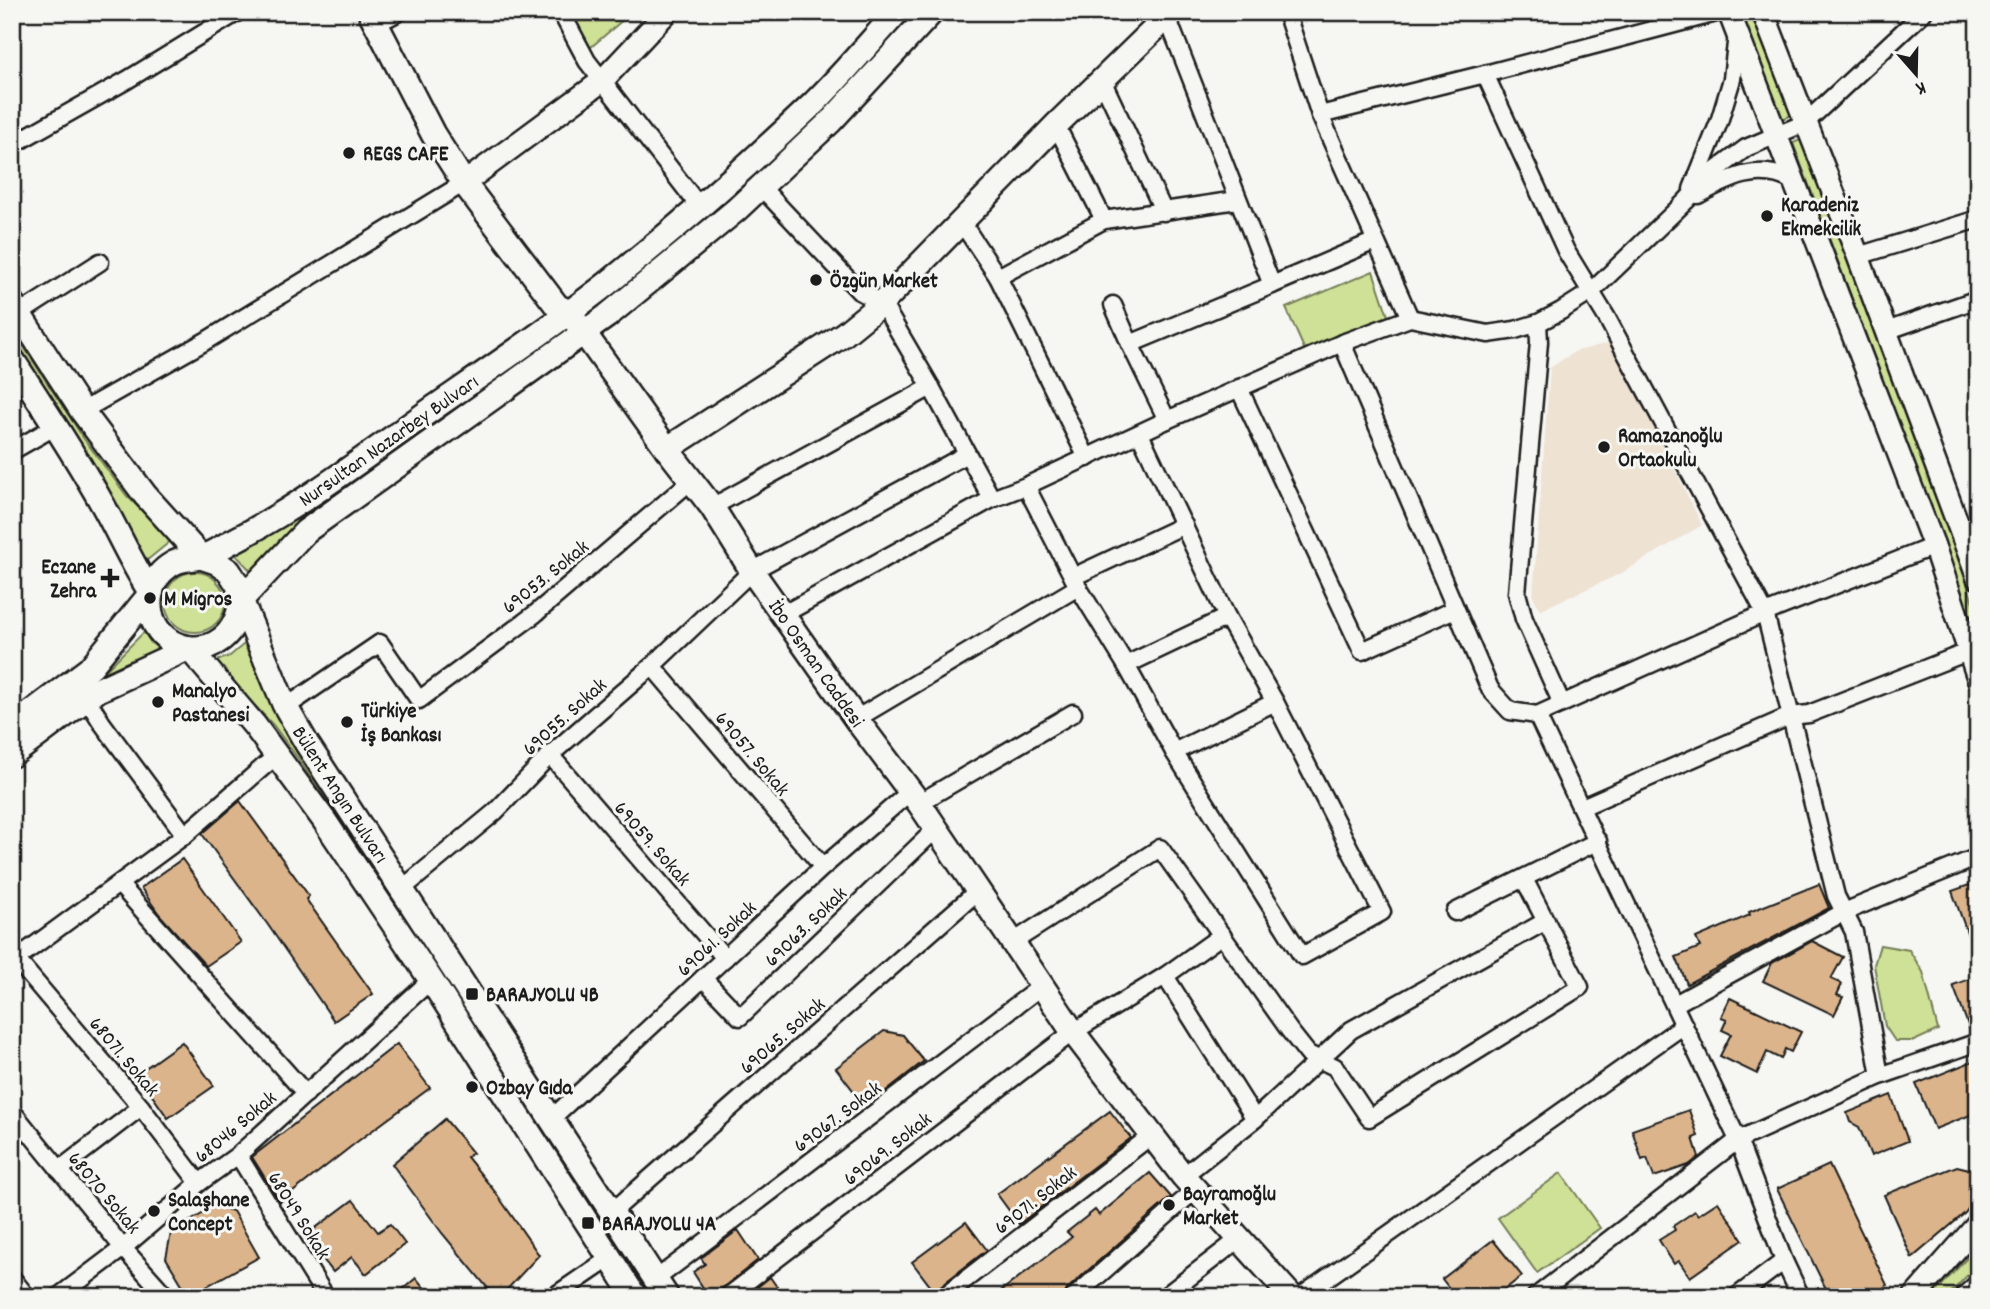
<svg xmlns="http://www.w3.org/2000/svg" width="1990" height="1309" font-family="Dekko,sans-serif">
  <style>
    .built { fill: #eee2d3 }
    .green { fill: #cee196; stroke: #757e59; stroke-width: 2 }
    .building { fill: #dbb48c; stroke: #1c1c1c; stroke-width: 2 }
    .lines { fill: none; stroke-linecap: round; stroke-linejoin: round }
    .minor-casing { stroke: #1c1c1c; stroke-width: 21 }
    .tertiary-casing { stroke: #1c1c1c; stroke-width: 26 }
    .secondary-casing { stroke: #1c1c1c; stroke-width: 28 }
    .minor { stroke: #f6f6f2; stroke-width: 16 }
    .tertiary { stroke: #f6f6f2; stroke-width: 21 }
    .secondary { stroke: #f6f6f2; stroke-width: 23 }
    .poi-dot { fill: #1c1c1c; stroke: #f6f6f2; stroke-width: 2.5 }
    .labels { text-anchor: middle; stroke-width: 6; stroke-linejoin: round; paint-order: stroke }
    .poi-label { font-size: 21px; font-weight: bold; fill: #1c1c1c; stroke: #f6f6f2; text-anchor: start }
    .street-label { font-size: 21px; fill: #1c1c1c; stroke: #f6f6f2 }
  </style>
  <rect width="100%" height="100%" fill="#f6f6f2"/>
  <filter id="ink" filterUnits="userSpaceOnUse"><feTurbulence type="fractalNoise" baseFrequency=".0143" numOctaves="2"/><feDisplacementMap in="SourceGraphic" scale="14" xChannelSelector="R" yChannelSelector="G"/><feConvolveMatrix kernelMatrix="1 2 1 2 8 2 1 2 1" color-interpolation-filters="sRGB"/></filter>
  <g filter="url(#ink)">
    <path class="built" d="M1612,342L1702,525L1620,574L1540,610L1533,596L1550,368L1574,352Z"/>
    <g class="green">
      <path d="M569,12H632L590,48Z"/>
      <path d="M912,12H919L827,114L728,204L597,308L595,305L822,110Z"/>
      <path d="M1741,12H1752L1792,115L1782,119Z"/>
      <path d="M1803,139L1942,511L1978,617V648L1934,515L1793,143Z"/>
      <path d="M1373,271L1390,322L1306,353L1286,308Z"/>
      <path d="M12,329L84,439L127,496L172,540L145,562L116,504L12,338Z"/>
      <path d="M552,337L555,340L300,522L251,571L234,553Z"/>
      <circle cx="195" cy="602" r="30"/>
      <path d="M144,632L151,643L164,650L98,678Z"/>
      <path d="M244,644L280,720L656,1297H651L404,915L299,760L273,725L214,662L230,656Z"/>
      <path d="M1880,945L1909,950L1923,972L1938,1030L1914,1041H1895L1885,1026L1874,965Z"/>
      <path d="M1561,1173L1600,1228L1537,1273L1498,1218Z"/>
      <path d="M1978,1246V1264L1947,1297H1931Z"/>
    </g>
    <g class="building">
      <path d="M240,801L309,896L306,899L373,994L334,1021L268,925L202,834Z"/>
      <path d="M182,859L241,942L206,966L159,914L141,888Z"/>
      <path d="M1978,882V957H1976L1952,891Z"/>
      <path d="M1819,884L1829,908L1687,984L1676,957L1700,947L1696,938L1750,915L1749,912Z"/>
      <path d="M1812,941L1843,957L1831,979L1842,984L1837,995L1843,997L1834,1015L1763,981L1772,963Z"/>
      <path d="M1978,976V1032L1971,1033L1953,985Z"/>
      <path d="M1730,998L1801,1032L1791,1052L1785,1049L1781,1059L1767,1052L1757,1074L1720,1056L1731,1034L1722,1030L1727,1019L1721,1017Z"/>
      <path d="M884,1031L903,1035L924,1061L877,1098L856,1094L836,1068Z"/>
      <path d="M182,1042L214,1086L168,1118L137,1074Z"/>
      <path d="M397,1044L430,1088L362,1138L280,1202L252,1157Z"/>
      <path d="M1978,1059V1112L1935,1129L1916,1084Z"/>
      <path d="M1891,1095L1908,1141L1871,1156L1859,1127L1850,1122L1847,1113Z"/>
      <path d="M1689,1110L1698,1136L1693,1138L1699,1157L1689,1165L1654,1177L1647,1158L1642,1160L1632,1130Z"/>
      <path d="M1110,1111L1131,1138L1019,1224L997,1194Z"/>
      <path d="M445,1119L473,1153L467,1157L496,1193L539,1255L500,1297H495L442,1233L392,1164Z"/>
      <path d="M1829,1165L1887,1285L1874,1297H1830L1777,1189Z"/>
      <path d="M1957,1166L1973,1170L1978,1174V1195L1965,1213L1912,1258L1884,1195Z"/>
      <path d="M1150,1173L1171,1197L1067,1289L1064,1297H993L1072,1237L1067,1232L1095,1210L1099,1215Z"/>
      <path d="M353,1200L378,1232L390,1224L405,1244L366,1274L352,1257L333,1272L305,1236Z"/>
      <path d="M1718,1202L1743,1240L1690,1277L1679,1261L1674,1264L1659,1240L1675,1230L1673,1226L1695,1211L1698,1215Z"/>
      <path d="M215,1206L233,1211L259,1257L189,1296L166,1258L171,1233Z"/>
      <path d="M966,1222L987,1250L934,1291L912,1262Z"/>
      <path d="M738,1230L758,1260L721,1289L717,1297H709L693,1272L705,1264L701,1258Z"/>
      <path d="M1493,1240L1522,1276L1495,1297H1456L1442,1279Z"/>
      <path d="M770,1277L784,1297H745Z"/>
      <path d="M416,1278L432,1297H394Z"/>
    </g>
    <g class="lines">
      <defs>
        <g id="minor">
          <path d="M561,12L587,61L699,206"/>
          <path d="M1286,12L1320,115L1410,318"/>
          <path d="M1167,17L1272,285L1375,241"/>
          <path d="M376,24L399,12"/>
          <path d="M1485,74L1720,12"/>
          <path d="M1102,80L1164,212"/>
          <path d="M1320,115L1485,74L1566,251L1607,318L1765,613L1836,896L1854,932L1880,1076"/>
          <path d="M1056,125L1104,220"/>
          <path d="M12,145L127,80L238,12"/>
          <path d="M761,187L859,291L882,303L931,387L992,499"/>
          <path d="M1692,189L1719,122L1732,79L1737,34"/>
          <path d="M1698,195C1729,178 1761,162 1794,182"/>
          <path d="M962,223L998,277L1087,458"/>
          <path d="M1858,256L1978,219"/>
          <path d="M998,277L1104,220L1237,200"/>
          <path d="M1113,305L1130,344"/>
          <path d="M19,314L100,262"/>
          <path d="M1538,323L1539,342L1517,593L1524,619L1562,704"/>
          <path d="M1886,331L1978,299"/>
          <path d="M1342,343L1490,689L1510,711L1537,715L1765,613L1934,546"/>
          <path d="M1239,388L1362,651L1455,609"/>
          <path d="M82,411L204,342L464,183"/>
          <path d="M1167,420L1130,344L1272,285"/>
          <path d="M12,451L56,426"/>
          <path d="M1026,486L1078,587L1126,665L1174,752L1302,956L1382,912L1275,702L1227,617L1140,434"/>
          <path d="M712,507L931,387"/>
          <path d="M1960,530L1978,523"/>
          <path d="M1073,577L1184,525"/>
          <path d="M782,615L992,499L1026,486L1167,420L1342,343L1410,318L1488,334L1515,330L1538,323L1561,311L1591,292L1686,201L1711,174L1746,148L1805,123L1924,12"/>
          <path d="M1126,665L1227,617"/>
          <path d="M652,666L823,867"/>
          <path d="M87,699L102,723L185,835"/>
          <path d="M286,707L380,643L419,700L535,614L693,479"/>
          <path d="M1537,715L1738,1140L1784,1261L1801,1297"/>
          <path d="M856,719L1078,587"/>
          <path d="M1174,752L1275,702"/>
          <path d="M550,755L725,958"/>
          <path d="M919,803L1073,713"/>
          <path d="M1582,807L1790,716L1809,714L1970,651"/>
          <path d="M120,885L306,1094"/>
          <path d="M402,889L495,812L550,755L652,666L752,571L967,454"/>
          <path d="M1455,912L1598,841"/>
          <path d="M1013,942L1160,848L1289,1030L1308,1054L1335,1067L1369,1118L1580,987L1524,879"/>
          <path d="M16,959L141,1107L199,1183"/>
          <path d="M12,962L185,835L277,755"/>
          <path d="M1165,976L1255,1119"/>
          <path d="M703,978L740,1017L937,828"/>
          <path d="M1675,1004L1844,912L1978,857"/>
          <path d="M12,1111L123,1248L167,1297"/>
          <path d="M552,1118L823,867L911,791"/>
          <path d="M238,1155L326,1297"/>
          <path d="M59,1170L141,1107"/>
          <path d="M1183,1176L1255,1119L1351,1030L1546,921"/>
          <path d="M613,1211L979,890"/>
          <path d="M12,1278L27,1297"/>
          <path d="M656,1279L1043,985"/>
          <path d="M58,1297L123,1248L199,1183L238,1155L431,980"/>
          <path d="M553,1297L610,1258"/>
          <path d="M727,1297L1073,1032L1165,976L1222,935"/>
          <path d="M943,1297L1152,1135"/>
          <path d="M1074,1297L1195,1190"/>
          <path d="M1164,1297L1239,1239"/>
          <path d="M1300,1297L1684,1025"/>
          <path d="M1535,1297L1738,1140L1880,1076L1978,1042"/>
          <path d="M1736,1297L1784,1261"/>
        </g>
        <g id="tertiary">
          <path d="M1729,12L1934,546L1978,678"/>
          <path d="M1763,12L1858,256L1978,578"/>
          <path d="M464,183L602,81L667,12"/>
          <path d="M1914,1297L1978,1224"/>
          <path d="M1966,1297L1978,1286"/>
        </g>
        <g id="secondary">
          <path d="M370,12L433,134L464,183L557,306L569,312L667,449L712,507L752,571L856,719L919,803L1073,1032L1183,1176L1292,1297"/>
          <path d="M12,303L82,411L145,495L201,557L216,562L229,571L238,585L241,600L284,704L307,744L667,1297"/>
          <path d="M12,359C44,408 76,456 104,507C120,536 133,566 151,593"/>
          <path d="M667,449L844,334L882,303L1056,125L1172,12"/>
          <path d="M241,600C232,675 139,654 151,593C153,582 159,573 169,566C179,558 189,560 200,557C212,555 224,545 235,540C306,503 370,453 435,407C493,367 552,327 608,283C679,226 748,166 814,103C843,74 870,42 897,12"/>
          <path d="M241,600L306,531L607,316L736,210L831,121L932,12"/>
          <path d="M189,648L255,726L324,820L431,980L635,1297"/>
          <path d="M12,727L89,669L151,593"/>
          <path d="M12,755L98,690L189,648"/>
        </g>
      </defs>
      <use href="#minor" class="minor-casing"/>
      <use href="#tertiary" class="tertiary-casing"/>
      <use href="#secondary" class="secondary-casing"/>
      <use href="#minor" class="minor"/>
      <use href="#tertiary" class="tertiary"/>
      <use href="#secondary" class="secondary"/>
    </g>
  </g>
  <g class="poi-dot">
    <circle cx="349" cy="153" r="7"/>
    <circle cx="1767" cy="216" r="7"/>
    <circle cx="816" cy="280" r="7"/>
    <circle cx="1604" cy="447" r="7"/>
    <path d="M106.5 567.5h7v7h7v7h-7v7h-7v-7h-7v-7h7z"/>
    <circle cx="150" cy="598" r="7"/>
    <circle cx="158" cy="702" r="7"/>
    <circle cx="347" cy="722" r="7"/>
    <rect x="465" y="987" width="14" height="14" rx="3.5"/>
    <circle cx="472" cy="1087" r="7"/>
    <circle cx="1169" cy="1205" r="7"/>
    <circle cx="154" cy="1211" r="7"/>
    <rect x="581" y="1216" width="14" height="14" rx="3.5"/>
  </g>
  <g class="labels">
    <g class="poi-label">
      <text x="363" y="160">REGS CAFE</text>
      <text x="1781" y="211">Karadeniz<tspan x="1781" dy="24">Ekmekcilik</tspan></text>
      <text x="830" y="287">Özgün Market</text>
      <text x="1618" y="442">Ramazanoğlu<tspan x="1618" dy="24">Ortaokulu</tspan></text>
      <text x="96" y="573" text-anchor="end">Eczane<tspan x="96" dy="24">Zehra</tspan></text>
      <text x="164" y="605">M Migros</text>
      <text x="172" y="697">Manalyo<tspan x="172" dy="24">Pastanesi</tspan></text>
      <text x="361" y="717">Türkiye<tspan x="361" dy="24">İş Bankası</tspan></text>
      <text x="486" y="1001">BARAJYOLU 4B</text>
      <text x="486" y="1094">Ozbay Gıda</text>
      <text x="1183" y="1200">Bayramoğlu<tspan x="1183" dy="24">Market</tspan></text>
      <text x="168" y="1206">Salaşhane<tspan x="168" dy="24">Concept</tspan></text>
      <text x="602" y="1230">BARAJYOLU 4A</text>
    </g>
    <g class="street-label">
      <text transform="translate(388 440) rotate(-35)" y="7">Nursultan Nazarbey Bulvarı</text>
      <text transform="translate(545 576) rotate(-39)" y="7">69053. Sokak</text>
      <text transform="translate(817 663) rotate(55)" y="7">İbo Osman Caddesi</text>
      <text transform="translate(564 716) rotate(-42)" y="7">69055. Sokak</text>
      <text transform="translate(753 753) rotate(50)" y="7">69057. Sokak</text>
      <text transform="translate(341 794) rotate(57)" y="7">Bülent Angın Bulvarı</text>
      <text transform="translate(653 843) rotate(49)" y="7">69059. Sokak</text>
      <text transform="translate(805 926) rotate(-44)" y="7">69063. Sokak</text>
      <text transform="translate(716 938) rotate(-43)" y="7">69061. Sokak</text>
      <text transform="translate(782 1035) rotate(-41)" y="7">69065. Sokak</text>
      <text transform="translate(125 1056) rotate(50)" y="7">68071. Sokak</text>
      <text transform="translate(837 1116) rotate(-37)" y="7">69067. Sokak</text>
      <text transform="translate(235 1126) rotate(-40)" y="7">68046 Sokak</text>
      <text transform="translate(887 1148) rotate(-38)" y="7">69069. Sokak</text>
      <text transform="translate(105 1192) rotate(50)" y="7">68070 Sokak</text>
      <text transform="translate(1035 1199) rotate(-38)" y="7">69071. Sokak</text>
      <text transform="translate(300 1215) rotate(58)" y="7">68049 Sokak</text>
    </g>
  </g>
  <rect width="1990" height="1309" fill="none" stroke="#f6f6f2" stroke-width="42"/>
  <rect x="21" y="21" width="1948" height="1267" fill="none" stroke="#1c1c1c" stroke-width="2.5" filter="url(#ink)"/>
  <g transform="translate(1916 74) rotate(160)" stroke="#f6f6f2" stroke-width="5" paint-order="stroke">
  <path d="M0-5L12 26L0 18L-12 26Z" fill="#1c1c1c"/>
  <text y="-10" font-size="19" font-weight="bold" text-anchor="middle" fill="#1c1c1c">K</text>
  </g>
</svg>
